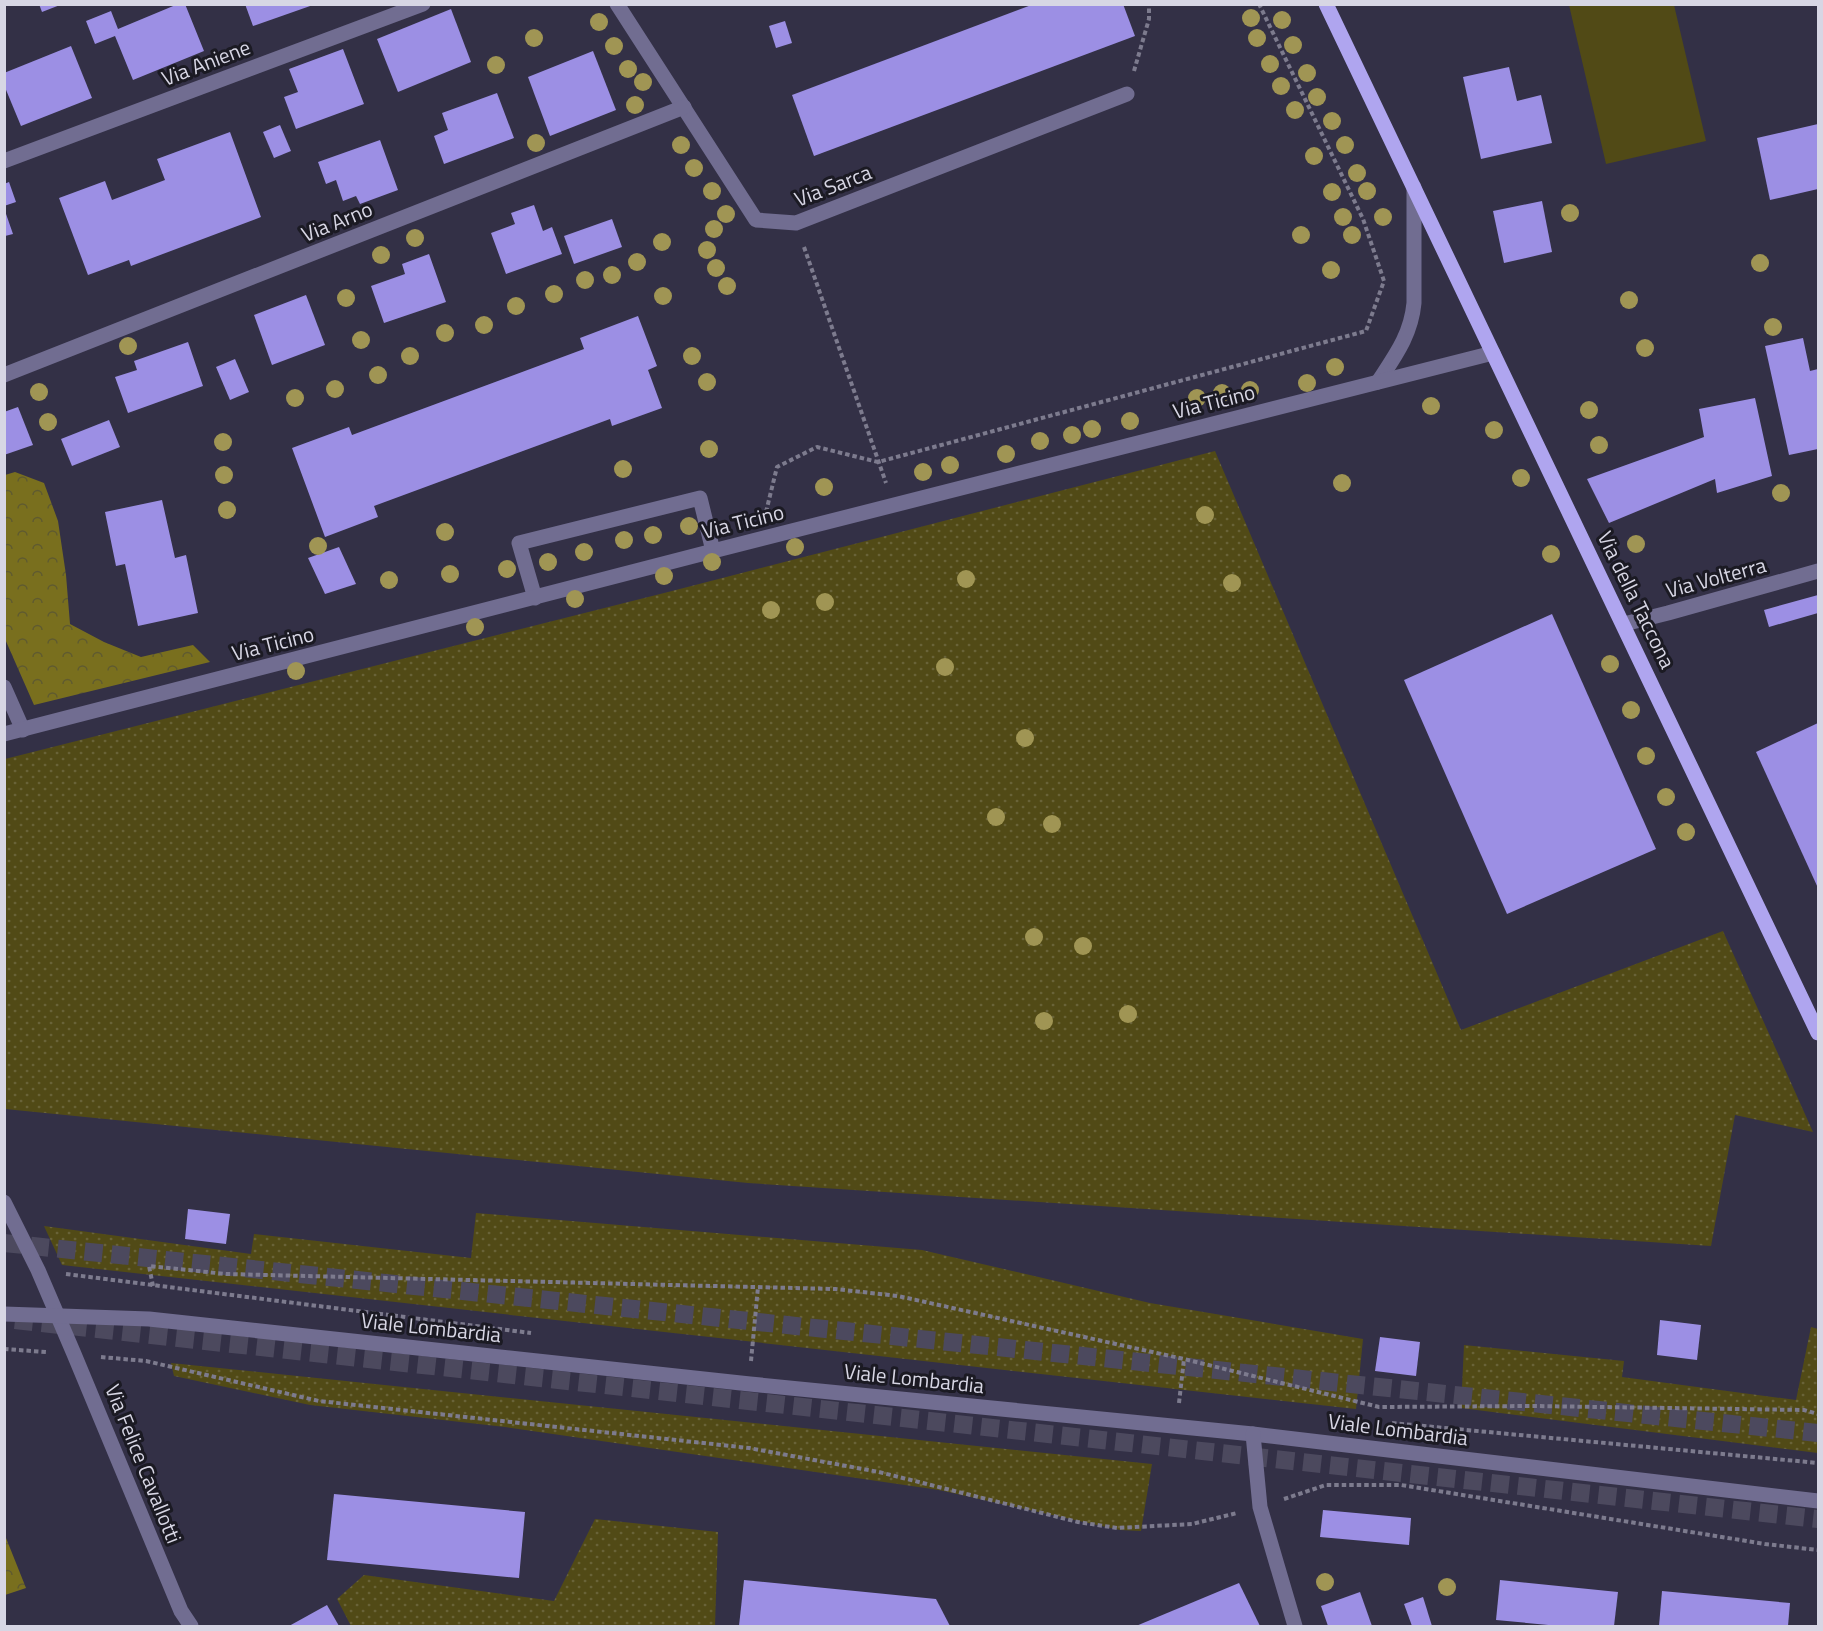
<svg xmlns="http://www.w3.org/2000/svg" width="1823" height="1631" font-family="'Titillium Web',sans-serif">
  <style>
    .grass { fill: url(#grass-dots) }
    .forest { fill: url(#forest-crowns) }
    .park { fill: #514a16 }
    .building { fill: #9c8fe4 }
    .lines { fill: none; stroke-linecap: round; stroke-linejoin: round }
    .highway-tunnel { stroke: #4c495e; stroke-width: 18; stroke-dasharray: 18 9; stroke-linecap: butt }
    .path { stroke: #7d7b8e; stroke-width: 4; stroke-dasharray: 4.5 3; stroke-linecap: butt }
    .minor { stroke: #716d91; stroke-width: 15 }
    .major { stroke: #afa5ef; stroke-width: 15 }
    .tree { fill: #a09554 }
    .labels { text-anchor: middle; stroke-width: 6; stroke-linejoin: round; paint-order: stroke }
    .street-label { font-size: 21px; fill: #d7d6e4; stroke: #1b1a23 }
  </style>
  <defs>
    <pattern id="grass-dots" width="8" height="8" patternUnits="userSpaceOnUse" patternTransform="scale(1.5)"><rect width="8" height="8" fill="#514a16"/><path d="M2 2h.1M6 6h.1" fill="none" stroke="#696338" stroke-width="1.8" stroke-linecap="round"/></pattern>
    <pattern id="forest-crowns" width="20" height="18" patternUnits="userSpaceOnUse" patternTransform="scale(1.5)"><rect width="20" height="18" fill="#796f1e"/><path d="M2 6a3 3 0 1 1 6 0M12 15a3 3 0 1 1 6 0" fill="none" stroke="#5f5a2f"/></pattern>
  </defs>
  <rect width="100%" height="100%" fill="#333046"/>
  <g class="grass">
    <path d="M1215,451L1461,1030L1723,931L1813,1132L1735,1115L1711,1246L748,1183L5,1109V759L672,591Z"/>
    <path d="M476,1213L922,1250L1150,1303L1363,1339L1356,1409L62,1265L44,1226L251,1254L254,1234L471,1258Z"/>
    <path d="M1811,1327L1818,1329V1453L1461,1408L1464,1345L1624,1361L1622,1377L1796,1400Z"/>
    <path d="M171,1363L1152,1464L1141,1531L1120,1530L939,1490L505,1427L310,1405L174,1376Z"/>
    <path d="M595,1519L718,1532L715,1626H351L337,1599L364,1575L554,1601Z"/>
  </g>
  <g class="forest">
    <path d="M15,472L44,483L58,521L66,575L70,624L104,642L141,657L193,645L210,662L34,705L5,639V475Z"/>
    <path d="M4,1533L26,1588L5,1595H4Z"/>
  </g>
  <path class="park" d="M1569,5H1674L1706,141L1606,164Z"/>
  <g class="building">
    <path d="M39,4H60V5L42,12Z"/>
    <path d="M178,4H185L204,51L133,80L115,36L95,44L86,21L111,11L118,29Z"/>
    <path d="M245,4H312L313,5L253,26Z"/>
    <path d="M1034,4H1123L1135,36L814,156L792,95Z"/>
    <path d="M451,9L471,62L398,92L377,39Z"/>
    <path d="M785,21L792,43L776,48L769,26Z"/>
    <path d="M71,46L92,98L21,126L4,85V73Z"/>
    <path d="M343,49L364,104L296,129L284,97L298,92L289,69Z"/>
    <path d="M593,51L616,110L550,136L528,77Z"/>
    <path d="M1509,67L1517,101L1541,95L1552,143L1481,159L1463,77Z"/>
    <path d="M497,93L514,138L444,164L434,136L448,130L442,113Z"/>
    <path d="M1818,124V189L1770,200L1757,138Z"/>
    <path d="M280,125L291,151L274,158L263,132Z"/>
    <path d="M230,132L261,217L131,266L129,260L88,275L59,198L105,181L112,200L165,180L157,159Z"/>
    <path d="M380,140L398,190L360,204L356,196L343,201L336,180L326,184L318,162Z"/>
    <path d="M9,182L16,202L4,206V184Z"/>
    <path d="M1542,201L1552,252L1504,263L1493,211Z"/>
    <path d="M534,205L543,231L552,227L562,254L506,274L491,233L515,224L511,213Z"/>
    <path d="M5,211L13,234L5,236Z"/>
    <path d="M612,219L622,247L574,264L564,236Z"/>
    <path d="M429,254L446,302L384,323L371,286L405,274L402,264Z"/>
    <path d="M306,295L325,345L272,365L254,315Z"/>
    <path d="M638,316L657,366L648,370L662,408L612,426L610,419L374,506L378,517L325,537L292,448L349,427L352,435L584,349L580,338Z"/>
    <path d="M1803,338L1810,371L1818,369V449L1789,455L1765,346Z"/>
    <path d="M188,342L203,386L128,413L115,377L137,370L134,361Z"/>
    <path d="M235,359L249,392L230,400L216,367Z"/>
    <path d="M1755,398L1772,476L1717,493L1715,479L1609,523L1587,479L1704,437L1699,409Z"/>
    <path d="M18,407L33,445L4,455V412Z"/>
    <path d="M109,420L120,447L72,466L61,439Z"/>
    <path d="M162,500L175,558L186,555L198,613L138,626L125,564L116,566L105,512Z"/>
    <path d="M339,547L356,584L325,594L308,558Z"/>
    <path d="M1818,595V613L1769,627L1764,610Z"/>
    <path d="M1552,614L1656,849L1507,914L1404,680Z"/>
    <path d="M1818,723V888L1756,752Z"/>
    <path d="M188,1209L230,1214L226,1244L185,1239Z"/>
    <path d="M1660,1320L1701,1325L1697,1360L1657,1355Z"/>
    <path d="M1380,1337L1420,1342L1416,1376L1375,1371Z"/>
    <path d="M334,1494L525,1512L519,1578L327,1560Z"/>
    <path d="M1323,1510L1411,1518L1409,1545L1320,1537Z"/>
    <path d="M744,1580L936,1599L950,1626H739Z"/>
    <path d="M1500,1580L1618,1592L1614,1626H1559L1496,1620Z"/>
    <path d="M1239,1583L1260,1626H1136Z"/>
    <path d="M1662,1591L1790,1603L1788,1626H1659Z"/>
    <path d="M1360,1592L1372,1626H1328L1321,1606Z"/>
    <path d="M1423,1597L1432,1626H1412L1404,1604Z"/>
    <path d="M327,1605L339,1626H289Z"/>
  </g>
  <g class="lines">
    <g class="highway-tunnel">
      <path d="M4,1243L1818,1433"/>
      <path d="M15,1320L1818,1519"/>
    </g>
    <g class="path">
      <path d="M1134,71L1149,19V4"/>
      <path d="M804,247L886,483"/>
      <path d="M766,512L777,467L817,447L878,462L1366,331L1384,281L1363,219L1259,4"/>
      <path d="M66,1274L531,1333"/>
      <path d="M153,1286L149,1266L226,1274L835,1289L898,1296L1184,1359L1379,1407L1533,1406L1804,1410L1818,1414"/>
      <path d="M4,1349L46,1352"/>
      <path d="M101,1357L146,1361L319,1401L749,1448L879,1472L1078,1522L1117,1528L1192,1524L1237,1513"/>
      <path d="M751,1361L758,1287"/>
      <path d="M1179,1403L1184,1359"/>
      <path d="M1392,1423L1818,1463"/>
      <path d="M1284,1499L1326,1485H1401L1765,1544L1818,1550"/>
    </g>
    <g class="minor">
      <path d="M617,4L756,220L796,223L1127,94"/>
      <path d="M4,161L423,4"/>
      <path d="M4,375L684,107"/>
      <path d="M1378,382C1395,356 1411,335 1414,303V187"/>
      <path d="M535,598L519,543L700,498L713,551"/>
      <path d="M1624,624L1668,613L1818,571"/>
      <path d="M4,687L23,730"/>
      <path d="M4,734L713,551L1493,353"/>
      <path d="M4,1202L38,1270L74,1354L181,1611L191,1626"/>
      <path d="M4,1314L149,1319L750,1384L1253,1434L1818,1501"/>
      <path d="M1253,1434L1260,1507L1295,1626"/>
    </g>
    <path class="major" d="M1326,4L1818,1033"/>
  </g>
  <g class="tree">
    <circle cx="1251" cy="18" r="9"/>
    <circle cx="1282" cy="20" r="9"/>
    <circle cx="599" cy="22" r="9"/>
    <circle cx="534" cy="38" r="9"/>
    <circle cx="1257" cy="38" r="9"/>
    <circle cx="1293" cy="45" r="9"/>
    <circle cx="614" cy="46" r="9"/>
    <circle cx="1270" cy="64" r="9"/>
    <circle cx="496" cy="65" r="9"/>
    <circle cx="628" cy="69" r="9"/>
    <circle cx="1307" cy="73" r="9"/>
    <circle cx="643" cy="82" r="9"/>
    <circle cx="1281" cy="86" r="9"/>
    <circle cx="1317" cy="97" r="9"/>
    <circle cx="635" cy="105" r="9"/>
    <circle cx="1295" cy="110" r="9"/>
    <circle cx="1332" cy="121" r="9"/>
    <circle cx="536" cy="143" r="9"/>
    <circle cx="681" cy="145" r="9"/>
    <circle cx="1345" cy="145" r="9"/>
    <circle cx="1314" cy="156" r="9"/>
    <circle cx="694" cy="168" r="9"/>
    <circle cx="1357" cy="173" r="9"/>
    <circle cx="712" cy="191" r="9"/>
    <circle cx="1367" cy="191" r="9"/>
    <circle cx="1332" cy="192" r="9"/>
    <circle cx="1570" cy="213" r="9"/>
    <circle cx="726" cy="214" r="9"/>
    <circle cx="1343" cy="217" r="9"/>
    <circle cx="1383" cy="217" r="9"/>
    <circle cx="714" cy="229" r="9"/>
    <circle cx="1301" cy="235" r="9"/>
    <circle cx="1352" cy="235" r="9"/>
    <circle cx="415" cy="238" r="9"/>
    <circle cx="662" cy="242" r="9"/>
    <circle cx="707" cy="250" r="9"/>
    <circle cx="381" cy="255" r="9"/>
    <circle cx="637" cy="262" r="9"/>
    <circle cx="1760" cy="263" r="9"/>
    <circle cx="716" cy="268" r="9"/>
    <circle cx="1331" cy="270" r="9"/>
    <circle cx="612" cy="275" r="9"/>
    <circle cx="585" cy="280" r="9"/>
    <circle cx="727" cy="286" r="9"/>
    <circle cx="554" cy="294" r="9"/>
    <circle cx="663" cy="296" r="9"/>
    <circle cx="346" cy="298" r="9"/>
    <circle cx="1629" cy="300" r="9"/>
    <circle cx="516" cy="306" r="9"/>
    <circle cx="484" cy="325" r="9"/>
    <circle cx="1773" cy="327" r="9"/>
    <circle cx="445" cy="333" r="9"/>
    <circle cx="361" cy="340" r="9"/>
    <circle cx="128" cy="346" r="9"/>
    <circle cx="1645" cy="348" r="9"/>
    <circle cx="410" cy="356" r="9"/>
    <circle cx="692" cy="356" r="9"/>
    <circle cx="1335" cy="367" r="9"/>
    <circle cx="378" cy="375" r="9"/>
    <circle cx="707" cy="382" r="9"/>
    <circle cx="1307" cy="383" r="9"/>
    <circle cx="335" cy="389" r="9"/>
    <circle cx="1250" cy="390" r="9"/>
    <circle cx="39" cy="392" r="9"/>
    <circle cx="1222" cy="393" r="9"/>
    <circle cx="295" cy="398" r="9"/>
    <circle cx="1197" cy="398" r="9"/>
    <circle cx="1431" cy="406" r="9"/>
    <circle cx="1589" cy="410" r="9"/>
    <circle cx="1130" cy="421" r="9"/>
    <circle cx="48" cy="422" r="9"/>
    <circle cx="1092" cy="429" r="9"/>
    <circle cx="1494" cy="430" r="9"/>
    <circle cx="1072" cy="435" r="9"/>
    <circle cx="1040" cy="441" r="9"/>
    <circle cx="223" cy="442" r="9"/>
    <circle cx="1599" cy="445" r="9"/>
    <circle cx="709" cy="449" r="9"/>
    <circle cx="1006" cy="454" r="9"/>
    <circle cx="950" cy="465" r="9"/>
    <circle cx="623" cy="469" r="9"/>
    <circle cx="923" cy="472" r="9"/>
    <circle cx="224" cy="475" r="9"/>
    <circle cx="1521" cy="478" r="9"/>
    <circle cx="1342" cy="483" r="9"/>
    <circle cx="824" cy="487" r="9"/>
    <circle cx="1781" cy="493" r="9"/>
    <circle cx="227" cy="510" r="9"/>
    <circle cx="1205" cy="515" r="9"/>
    <circle cx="689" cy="526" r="9"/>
    <circle cx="445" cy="532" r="9"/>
    <circle cx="653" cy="535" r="9"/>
    <circle cx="624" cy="540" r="9"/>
    <circle cx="1636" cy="544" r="9"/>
    <circle cx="318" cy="546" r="9"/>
    <circle cx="795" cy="547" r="9"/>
    <circle cx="584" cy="552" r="9"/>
    <circle cx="1551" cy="554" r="9"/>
    <circle cx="548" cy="562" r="9"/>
    <circle cx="712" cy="562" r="9"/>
    <circle cx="507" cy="569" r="9"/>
    <circle cx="450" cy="574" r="9"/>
    <circle cx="664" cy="576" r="9"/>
    <circle cx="966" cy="579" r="9"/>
    <circle cx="389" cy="580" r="9"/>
    <circle cx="1232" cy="583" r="9"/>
    <circle cx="575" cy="599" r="9"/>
    <circle cx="825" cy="602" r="9"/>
    <circle cx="771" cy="610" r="9"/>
    <circle cx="475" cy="627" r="9"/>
    <circle cx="1610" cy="664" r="9"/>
    <circle cx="945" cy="667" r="9"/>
    <circle cx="296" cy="671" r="9"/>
    <circle cx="1631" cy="710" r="9"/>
    <circle cx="1025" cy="738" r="9"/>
    <circle cx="1646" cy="756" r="9"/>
    <circle cx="1666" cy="797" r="9"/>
    <circle cx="996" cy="817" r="9"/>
    <circle cx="1052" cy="824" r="9"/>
    <circle cx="1686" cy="832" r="9"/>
    <circle cx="1034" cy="937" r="9"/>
    <circle cx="1083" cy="946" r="9"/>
    <circle cx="1128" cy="1014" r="9"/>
    <circle cx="1044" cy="1021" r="9"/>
    <circle cx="1325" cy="1582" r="9"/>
    <circle cx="1447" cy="1587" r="9"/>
  </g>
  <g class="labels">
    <g class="street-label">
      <text transform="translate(206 63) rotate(-21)" y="7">Via Aniene</text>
      <text transform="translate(833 186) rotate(-21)" y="7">Via Sarca</text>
      <text transform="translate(337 222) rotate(-22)" y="7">Via Arno</text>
      <text transform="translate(1214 402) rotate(-14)" y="7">Via Ticino</text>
      <text transform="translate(743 522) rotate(-14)" y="7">Via Ticino</text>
      <text transform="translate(1716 578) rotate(-15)" y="7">Via Volterra</text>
      <text transform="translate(1636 600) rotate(64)" y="7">Via della Taccona</text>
      <text transform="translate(273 644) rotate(-14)" y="7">Via Ticino</text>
      <text transform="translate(431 1328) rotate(6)" y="7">Viale Lombardia</text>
      <text transform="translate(914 1379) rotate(6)" y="7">Viale Lombardia</text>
      <text transform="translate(1398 1430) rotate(7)" y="7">Viale Lombardia</text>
      <text transform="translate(143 1464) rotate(68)" y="7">Via Felice Cavallotti</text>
    </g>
  </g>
  <rect width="1823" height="1631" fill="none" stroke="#d7d6e4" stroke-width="12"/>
</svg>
